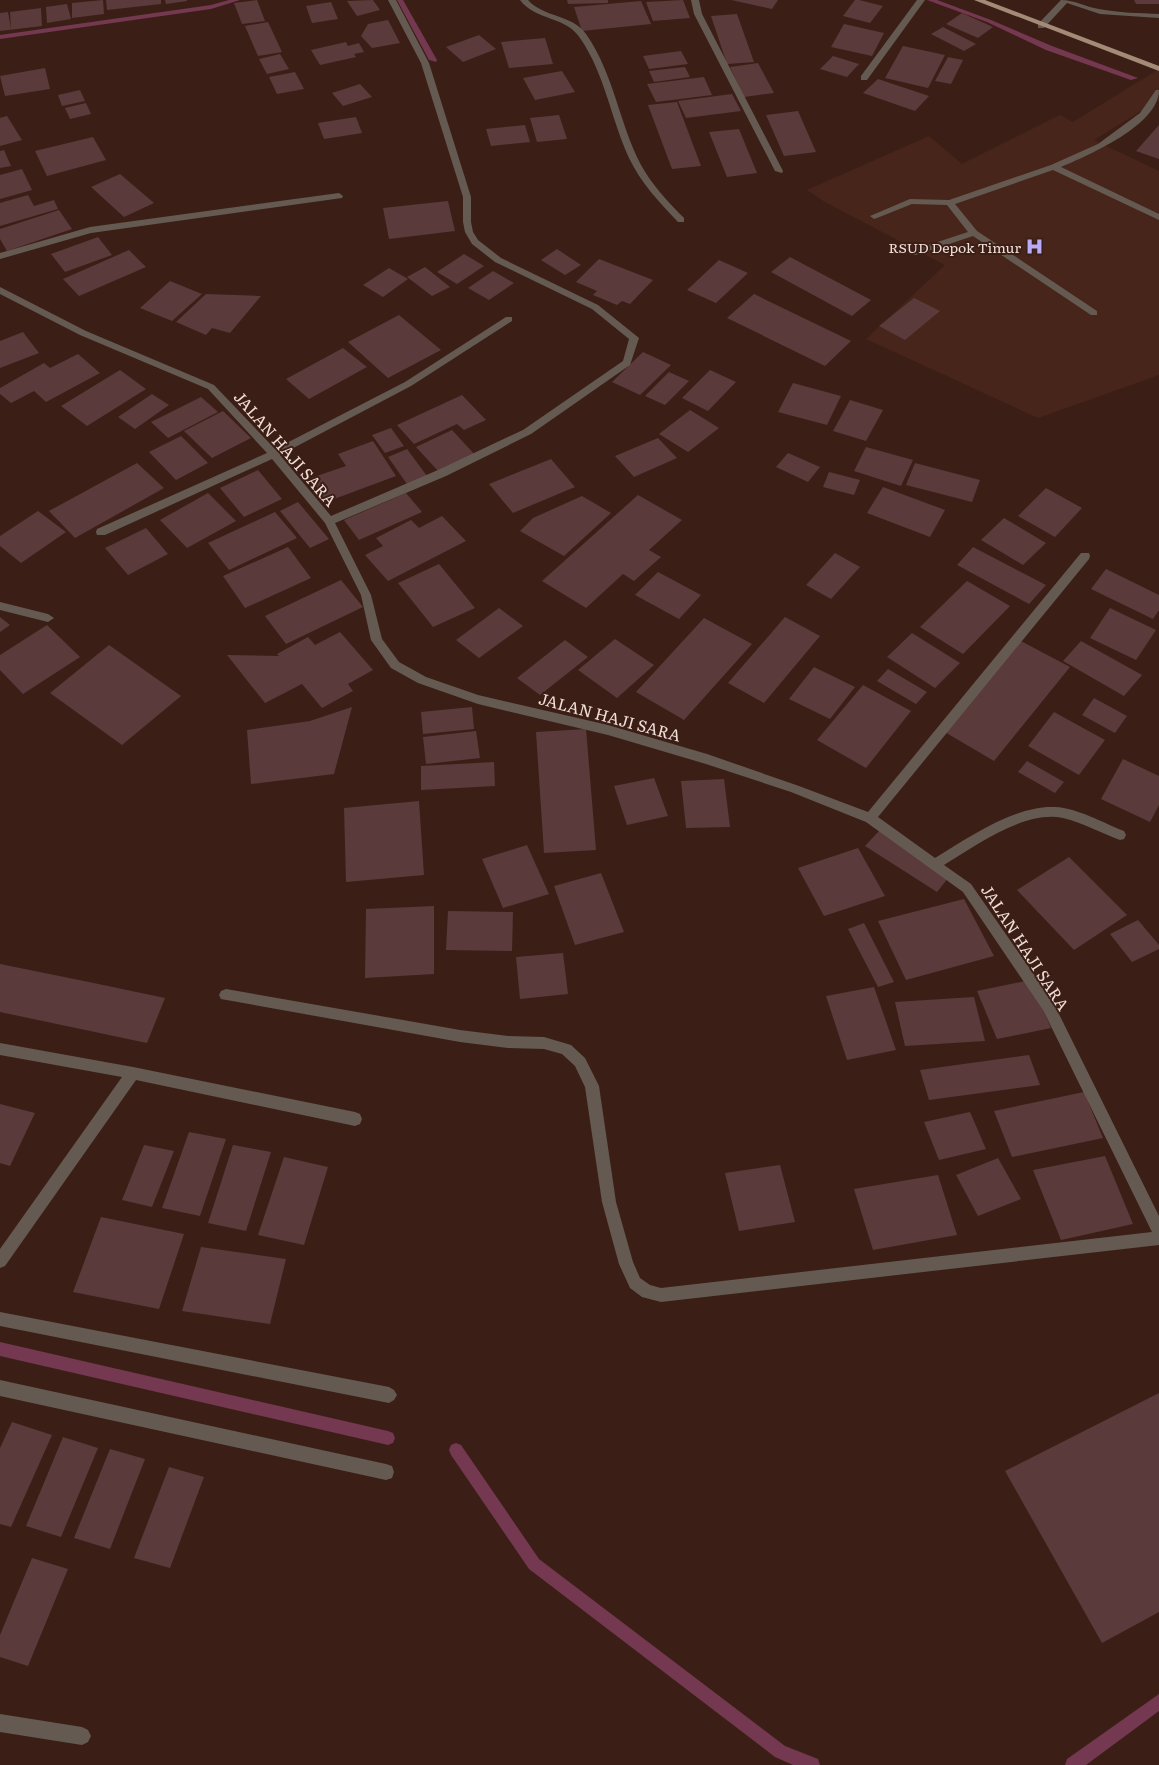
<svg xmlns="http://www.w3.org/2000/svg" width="1159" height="1765" viewBox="0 0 1159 1765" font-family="Literata,serif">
<rect width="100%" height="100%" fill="#3b1f16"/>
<path fill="#48251a" d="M1159 69V100L1094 140 1159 171V375L1038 418 866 339 945 265 825 202 807 190 929 136 962 164 1060 115 1073 122Z"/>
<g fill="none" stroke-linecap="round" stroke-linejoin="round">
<path fill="#743850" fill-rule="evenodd" d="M229 0H240L211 9 0 39V35L211 5Z
M397 0H403L437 60 436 62 429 60Z
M927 0H937L991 20 1052 46 1138 78 1131 80 1046 50 987 22Z
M0 1342 388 1431 393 1433 395 1438 393 1443 388 1445 0 1356Z
M456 1443 461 1445 539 1559 785 1746 818 1759 820 1765H793L775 1757 529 1569 451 1455 449 1450 451 1445Z
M1159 1694V1711L1086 1765H1065L1067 1759Z"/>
</g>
<path fill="#5a3a3b" d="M103 0 104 14 72 18V3Z
M106 0H161V4L107 10Z
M165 0H187V1L166 4Z
M257 0 265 21 242 24 234 3Z
M373 0 380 10 357 16 347 1Z
M567 0H608V3L568 4Z
M683 0 690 18 653 21 646 2Z
M731 0H778L772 9Z
M855 0H859L883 6 870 23 843 16Z
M1134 0H1159V4H1136Z
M641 1 651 24 582 31 574 7Z
M331 2 338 19 312 23 306 6Z
M67 4 71 19 47 23 46 7Z
M41 8 42 26 0 31V13L8 12 11 29 10 12Z
M962 13 993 27 978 38 946 24Z
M737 14 754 62 727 64 711 16Z
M388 20 400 43 372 48 361 36 368 24Z
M268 22 282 52 258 56 245 26Z
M844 24 884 33 872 56 831 47Z
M943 27 976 44 964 51 931 34Z
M479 35 496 49 463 62 446 47Z
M545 38 553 64 509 68 501 42Z
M346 42 348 46 359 43 364 52 354 54 356 57 320 65 311 50Z
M903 46 945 55 928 88 885 78Z
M681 51 688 64 649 69 643 56Z
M280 54 289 69 267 74 259 59Z
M833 56 859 64 847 77 820 69Z
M948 57 963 60 951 84 935 81Z
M758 63 774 93 744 97 730 67Z
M685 67 690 77 654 82 649 71Z
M45 68 50 89 5 96 0 76Z
M562 71 575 92 535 100 523 78Z
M295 72 304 89 277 94 269 77Z
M704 77 712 95 656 102 647 84Z
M878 79 929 96 915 111 863 93Z
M360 84 372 97 343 106 332 93Z
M80 90 85 101 62 106 58 95Z
M732 94 741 111 686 118 678 101Z
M677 102 701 166 672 169 648 105Z
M86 103 91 114 70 119 65 108Z
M798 111 816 152 784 156 766 115Z
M559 115 567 139 537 142 530 118Z
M7 116 22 140 0 146V118Z
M356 117 362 133 324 139 318 123Z
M525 125 530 142 491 146 486 129Z
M1159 125V159L1136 151Z
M739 129 757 173 727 177 709 132Z
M93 137 106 160 47 176 35 151Z
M4 150 11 166 0 168V151Z
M22 169 32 190 0 199V175Z
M120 174 154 203 124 217 91 187Z
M28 195 34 206 54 200 58 209 0 226V203Z
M448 201 455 231 389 239 383 208Z
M59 210 72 229 7 251 0 239V229Z
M98 237 112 255 65 272 51 254Z
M557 249 581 265 565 275 541 260Z
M129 250 146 267 79 296 63 279Z
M464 254 484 266 457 284 437 272Z
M790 257 871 300 852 316 771 272Z
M599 259 653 280 630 304 622 301 617 305 593 295 597 291 576 282Z
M719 260 748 273 716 303 687 290Z
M425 267 450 287 432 296 407 277Z
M389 268 408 279 383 297 363 285Z
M493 271 514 283 489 300 468 288Z
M170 281 202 294 172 321 140 308Z
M206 294 261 296 230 333 212 328 206 335 176 322Z
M754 294 851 341 825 366 727 318Z
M914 298 940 311 905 340 879 326Z
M399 315 441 350 388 378 348 342Z
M23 332 39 353 0 368V341Z
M343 348 367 367 309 399 286 379Z
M643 352 671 365 640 395 612 382Z
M78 354 100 373 46 402 34 391 11 403 0 394V388L44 363 50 368Z
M120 370 146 389 87 426 61 406Z
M710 370 736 382 708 411 682 398Z
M669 372 689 381 665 405 645 396Z
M793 383 841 396 827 425 778 412Z
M152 394 169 405 135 429 118 417Z
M462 395 486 420 464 430 457 424 414 444 397 425Z
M201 397 218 412 168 438 151 422Z
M850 400 883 410 866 441 833 431Z
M690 410 719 428 688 452 659 434Z
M223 411 251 438 212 458 184 431Z
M391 428 404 446 385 453 372 435Z
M452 430 476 456 440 473 416 447Z
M181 436 208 463 176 480 149 452Z
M658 438 677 458 634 477 615 456Z
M373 441 396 476 326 502 311 478 346 466 338 454Z
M866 447 913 460 901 486 854 471Z
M407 449 427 476 407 484 388 457Z
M788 453 820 467 808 482 776 467Z
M551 459 575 487 513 513 489 484Z
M137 463 164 488 75 538 49 511Z
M915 463 980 480 972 502 906 485Z
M258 470 282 499 244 517 220 488Z
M829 472 860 480 854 495 823 487Z
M883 487 945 510 930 537 867 513Z
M1046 488 1082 508 1055 537 1018 516Z
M208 493 236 521 187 548 160 520Z
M406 493 422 512 359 540 344 520Z
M638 495 682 520 649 550 661 557 634 581 623 574 586 608 542 581Z
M582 496 611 513 564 556 520 531 533 518Z
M298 502 329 539 310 548 280 511Z
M38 511 66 532 21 563 0 546V536Z
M275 512 297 538 229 570 208 543Z
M442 516 466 541 388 581 365 555 383 546 376 538 411 520 419 528Z
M1004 518 1046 543 1023 565 981 540Z
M146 528 168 554 128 575 105 548Z
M288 547 311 578 245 608 223 576Z
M973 547 1046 585 1029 604 957 565Z
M835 553 860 567 831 599 806 585Z
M439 564 475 608 433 627 398 583Z
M1106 569 1159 595V610L1153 619 1091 589Z
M658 572 701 595 679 619 635 595Z
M341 580 363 607 286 644 265 616Z
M967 581 1010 606 963 654 920 627Z
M499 608 523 626 479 658 456 640Z
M1110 608 1156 630 1136 660 1090 638Z
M0 617 10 625 0 632Z
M785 617 820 636 764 703 728 683Z
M704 618 752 644 684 720 636 692Z
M47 625 80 657 23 694 0 670V655Z
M340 632 373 670 348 684 353 691 322 708 302 684 265 703 227 655 279 656 277 654 308 637 315 645Z
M912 633 960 663 935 688 887 657Z
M615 639 654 665 617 698 578 670Z
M565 640 588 657 540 695 517 678Z
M1019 640 1070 667 994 761 943 731Z
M1081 641 1142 675 1124 696 1063 661Z
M109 645 181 696 122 745 50 693Z
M814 667 855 687 830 719 789 699Z
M888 669 927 692 916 704 877 681Z
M863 685 911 711 866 768 817 740Z
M1094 698 1127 716 1115 733 1082 715Z
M352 707 334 774 251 784 247 730 310 721Z
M472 707 474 729 423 734 421 712Z
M1054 712 1105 740 1079 775 1028 746Z
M586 729 596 850 544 853 536 732Z
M476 731 480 758 426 764 423 737Z
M1123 759 1159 776V805L1150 822 1101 799Z
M1027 761 1064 782 1055 793 1018 772Z
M494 762 495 786 421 790V766Z
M654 778 668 816 627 825 614 786Z
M724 779 730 827 686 828 681 781Z
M419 801 424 875 346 882 344 808Z
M879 831 949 877 937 892 865 846Z
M527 845 549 894 503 908 482 859Z
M858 848 885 896 824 916 798 868Z
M1069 857 1127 915 1074 950 1017 890Z
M601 873 624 932 575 945 554 886Z
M964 899 994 956 906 980 878 921Z
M434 906V974L365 978 366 909Z
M448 911 513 912 512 951 446 950Z
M1138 920 1159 945V949L1132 962 1110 934Z
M864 923 894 982 878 987 848 929Z
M563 953 568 994 520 999 516 957Z
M0 964 84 981 165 998 147 1043 0 1012Z
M1030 980 1051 1028 997 1039 977 991Z
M874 987 896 1050 847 1060 826 996Z
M974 997 985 1041 905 1046 895 1002Z
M1029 1055 1040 1085 929 1100 920 1070Z
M1084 1092 1103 1138 1012 1157 994 1111Z
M0 1104 35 1113 10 1166 0 1163Z
M970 1112 986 1149 939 1160 924 1122Z
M189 1132 226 1139 200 1216 162 1208Z
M144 1145 174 1151 152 1207 122 1200Z
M233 1145 271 1152 246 1231 208 1223Z
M1105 1156 1133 1224 1061 1240 1033 1170Z
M284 1157 328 1167 304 1245 258 1235Z
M998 1158 1021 1199 978 1216 956 1175Z
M780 1165 795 1222 739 1231 725 1173Z
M938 1175 957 1235 873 1250 854 1189Z
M101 1217 184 1234 159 1309 73 1292Z
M201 1247 286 1259 270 1324 182 1311Z
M1159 1393V1612L1102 1643 1005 1471Z
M12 1422 52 1435 11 1527 0 1524V1448Z
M63 1437 98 1448 61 1537 26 1526Z
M110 1449 145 1459 110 1549 74 1538Z
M169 1467 204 1477 170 1568 134 1558Z
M32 1558 68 1569 28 1666 0 1657V1635Z"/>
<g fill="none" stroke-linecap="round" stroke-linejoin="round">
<path fill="#655a51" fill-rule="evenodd" d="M388 0H396L429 63 471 197V222L473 232 478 240 501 258 598 305 639 338 630 365 531 434 446 476 335 523 371 595 382 639 399 662 426 677 478 695 608 725 707 754 799 786 868 812 1081 553H1089L1090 556 1089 559 878 817 935 858C968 838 1015 805 1055 807 1078 808 1103 823 1124 831L1126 835 1124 839 1120 840C1101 833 1083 823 1063 818 1024 810 976 846 944 865L971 884 1053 1002 1159 1216V1245L661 1302 642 1297 630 1288 619 1264 602 1202 585 1087 575 1066 562 1054 544 1049 508 1048 460 1042 221 999 219 995 221 991 226 989 460 1030 508 1036 544 1037 571 1045 585 1058 599 1086 616 1202 633 1262 640 1278 650 1285 661 1288 1152 1232 1043 1010 963 892 866 822 791 792 706 764 608 735 478 704 418 683 391 668 371 640 361 595 325 523 272 459 105 535H97L96 532 97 529 267 453 208 389 80 335 0 294V287L86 331 214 385 275 449 405 382 506 317H512V321L411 386 280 455 331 516 438 470 523 430 623 361 629 339 592 309 495 262 472 244 465 232 463 222V197L421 63Z
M520 0H528C544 18 572 14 586 34 614 74 619 123 641 165 652 185 668 202 684 218V222H678C659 202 641 183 629 158 611 119 605 74 580 38 566 16 536 21 520 0Z
M691 0H699L702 14 783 171 782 173 775 171 694 14Z
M917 0H925L867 80H861V76Z
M1061 0C1075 0 1085 7 1099 9 1119 13 1139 13 1159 14V18L1100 14 1067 3 1044 28H1038V24Z
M1156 90H1159C1159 125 1089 155 1061 167L1159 214V220L1053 170 955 204 977 231 1097 311V315H1091L973 236 916 255H910V251L968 232 947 205 912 204 877 218 874 219 870 216 910 199 949 200 1051 165 1098 144 1140 113Z
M339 193 343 196 342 198 91 233 0 259V253L90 227Z
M0 602 48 614 54 618 48 622 0 610Z
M0 1043 133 1067 355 1112 360 1114 362 1119 360 1124 355 1126 136 1080 5 1266 0 1268V1249L122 1077 0 1055Z
M0 1312 389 1387 394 1390 397 1395 394 1400 389 1403 0 1326Z
M0 1380 386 1464 392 1466 394 1472 392 1478 386 1480 0 1396Z
M0 1714 82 1727 88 1730 91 1736 88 1742 82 1745 0 1732Z"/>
<path fill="#a38b78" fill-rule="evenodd" d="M974 0H985L1159 66V71Z"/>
</g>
<defs>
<symbol id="hospital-bare" viewBox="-9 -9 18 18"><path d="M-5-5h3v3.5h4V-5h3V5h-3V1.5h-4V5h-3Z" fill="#b8abf7" stroke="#3b1f16" stroke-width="2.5" paint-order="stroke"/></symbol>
</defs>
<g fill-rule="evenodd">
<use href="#hospital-bare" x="1022" y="234" width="25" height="25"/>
</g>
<g text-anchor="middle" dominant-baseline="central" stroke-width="4" stroke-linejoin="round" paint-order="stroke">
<g font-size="14" fill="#f0ddd6" stroke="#3b1f16" text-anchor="end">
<text x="1021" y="247">RSUD Depok Timur</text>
</g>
<g font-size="16" fill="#f0ddd6" stroke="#3b1f16">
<text transform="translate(286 448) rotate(49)">JALAN HAJI SARA</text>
<text transform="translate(610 716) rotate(15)">JALAN HAJI SARA</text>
<text transform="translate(1026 947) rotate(57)">JALAN HAJI SARA</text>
</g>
</g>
</svg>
